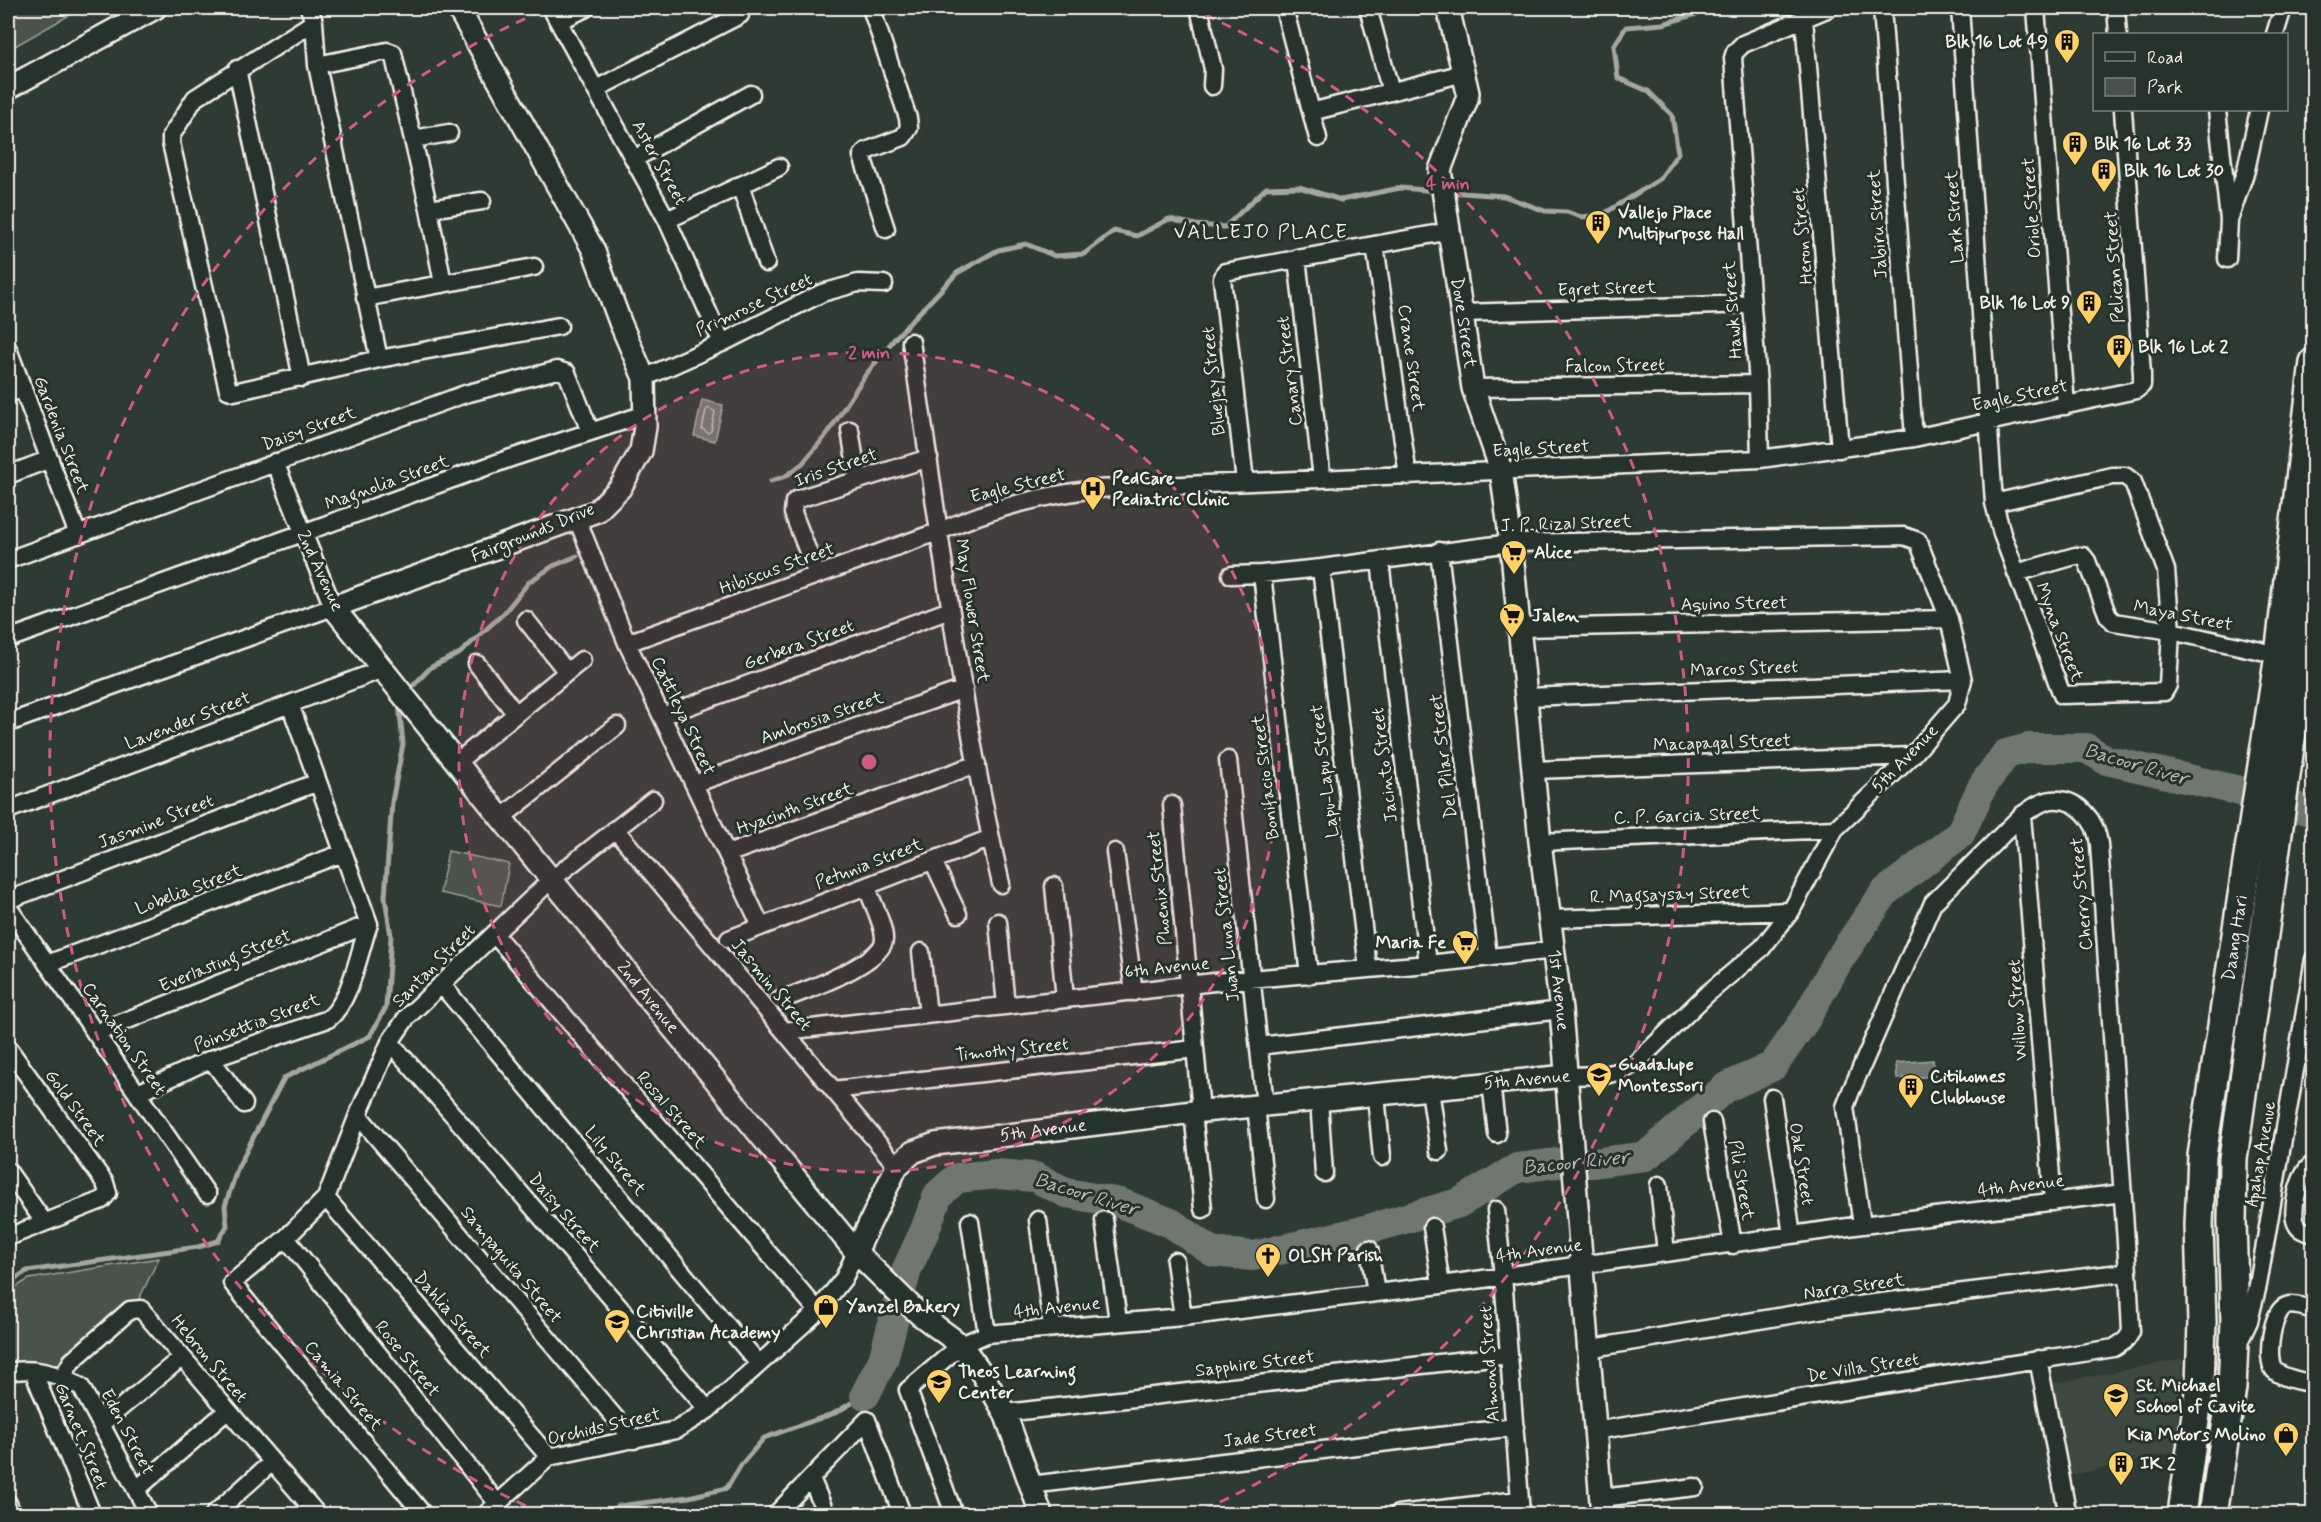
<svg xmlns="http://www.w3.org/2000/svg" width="2321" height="1522" viewBox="0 0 2321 1522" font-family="Mynerve,sans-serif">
<rect width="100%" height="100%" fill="#2e3b34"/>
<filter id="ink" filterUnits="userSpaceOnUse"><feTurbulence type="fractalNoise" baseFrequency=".0167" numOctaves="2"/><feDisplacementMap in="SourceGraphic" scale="12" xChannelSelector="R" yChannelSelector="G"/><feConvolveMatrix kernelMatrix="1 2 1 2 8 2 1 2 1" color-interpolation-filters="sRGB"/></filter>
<g filter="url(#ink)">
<path fill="#3c4841" d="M2183 1359 2175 1452 2068 1476 2045 1385Z"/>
<path fill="#48524c" stroke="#9ea29a" stroke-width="1.5" d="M8 8H82L8 50Z
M448 851 509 864 501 906 440 893Z
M159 1258 139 1299 64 1355 58 1370 8 1368V1292L29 1279Z"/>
<path fill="#6f7770" stroke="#a4a8a0" stroke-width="1.5" d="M702 400 723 405 715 441 694 436Z
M1933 1060 1935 1076 1897 1079 1896 1063Z"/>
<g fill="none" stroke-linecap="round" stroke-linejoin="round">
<path stroke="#bfc0b8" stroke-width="1.5" d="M709 408 715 412 711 431 708 433 702 429 706 410Z"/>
<path stroke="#a4a8a0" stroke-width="5" d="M1449 192 1504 196 1545 211 1567 212 1581 217 1602 215 1660 179 1678 153 1672 115 1648 91 1618 78 1614 46 1626 27 1663 24 1706 11 1708 8
M771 481 786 476 802 464 828 433 864 377 896 337 957 273 998 250 1026 244 1055 256 1084 254 1114 231 1137 236 1169 219 1196 225 1225 227 1266 188 1299 187 1341 200 1400 188 1437 191
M412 687 431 667 460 653 504 613 529 582 553 566 577 556
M8 1283 27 1271 198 1247 218 1241 227 1226 225 1206 238 1167 284 1078 370 1036 386 1007 391 936 385 897 392 802 403 744 399 703
M604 1514 619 1506 689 1497 727 1488 741 1465 764 1438 835 1413 865 1395"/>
<path stroke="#6f7770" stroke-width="30" d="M865 1395 883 1360 907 1269 925 1230 938 1195 957 1178 997 1174 1035 1177 1067 1193 1120 1203 1171 1223 1213 1252 1253 1256 1362 1231 1459 1203 1517 1168 1557 1163H1593L1646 1156 1725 1088 1773 1066 1805 1020 1838 961 1885 892 1960 834 1983 785 2006 754 2029 748H2086L2106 760 2236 790 2314 812"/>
<defs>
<path id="minor" d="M309 8 314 22 317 65 379 359
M551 8 667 220 722 343
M871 8 908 118 909 128 903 137 866 151 862 156 886 229
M1199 8 1213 69 1212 86
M1284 8 1318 138
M1368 8 1391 92
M1882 8 1914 438
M1960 8 1994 503 2002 534 2062 695 2164 692 2168 685 2171 631 2166 570 2133 482 2125 476H2112L1994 503
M2036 8 2066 406
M2116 8 2118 34
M1804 19 1840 449
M559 21 586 8
M314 22 195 98 171 136V143L228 390 234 392 379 359 559 326
M2275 34 2283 8
M317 65 387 51 393 53 429 209 443 284
M237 69 302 378
M596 89 740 15
M2217 110 2229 220 2227 259
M1311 112 1464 73
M413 139 449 133
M634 159 751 94
M740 185 766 263
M429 209 482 201
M2230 217 2246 170 2259 110
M667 220 779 167
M1375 245 1408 476
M1297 258 1322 479
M365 298 534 267
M1463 313 1752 304
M911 342C939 523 960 705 1001 884
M8 349 78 535
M644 378 722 343 822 293 858 283 884 284
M1473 388 1758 384
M8 394 23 388
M850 430 858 480
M1760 459 1758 384 1733 58 1735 52 1743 44 1829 8
M8 475 50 459
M1245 482 1222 279 1225 272 1451 231
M577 519 627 643 761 926
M1439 551 1488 956
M8 560 465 394 557 370 567 373 590 431
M1380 561 1428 964
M1321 568 1368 969
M2016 573 2075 556H2083L2087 561 2108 616 2114 622 2171 631 2279 655
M1262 574 1309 975
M817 575 793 513 794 502 798 499 929 458
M1231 575 1262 574 1321 568 1511 543 1904 536 1918 541 1949 619 1963 680 1957 704 1912 756 1835 829 1791 911 1762 948 1707 994 1636 1063 1621 1071 1605 1075 1567 1076
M526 620 567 672
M1521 628 1949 619
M8 639 508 459 645 414
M627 643 940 531C992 508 1040 496 1095 489L1760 459 1914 438 2136 390 2142 385V374L2123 110
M477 664 516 714
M1527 697 1963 680
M290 704 369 924
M662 716 950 610
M8 723 333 607 275 462
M1228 760 1265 1105
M457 762 582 660
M1534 770 1912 756
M694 784 964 689
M1172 805 1201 1111
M8 810 383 669
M2022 815 2053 1202
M501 818 617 726
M615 829 897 1166
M1540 842 1835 829
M1115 852 1134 992
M727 854 977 764
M933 861 958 914
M1054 886 1065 999
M8 900 318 782
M8 907 207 1194
M1550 919 1791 911
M998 922 1006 1006
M494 934 818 1311
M729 939 991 838
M921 952 928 1015
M47 964 343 853
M441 984 759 1364
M780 1000C800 993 883 963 884 940 885 927 871 900 867 887
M785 1031 1214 982 1428 964 1554 950
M95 1033 369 924
M390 1042 708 1410
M1259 1046 1561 1010
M8 1048 105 1183 108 1193 102 1200 8 1237
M211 1059 244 1104
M1491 1082 1497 1134
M833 1090 1195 1049
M1430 1090 1439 1151
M138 1093 211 1059 328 1019C351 1002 359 951 369 924
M1376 1095 1382 1157
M1772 1098 1792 1235
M1319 1100 1324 1173
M1256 1106 1266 1199
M1193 1112 1203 1209
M358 1115 634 1440
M1712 1122 1733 1245
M2314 1164C2300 1169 2289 1213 2297 1225 2300 1231 2307 1232 2314 1234
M8 1171 44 1222
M1659 1185 1666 1253
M326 1198 549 1457
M1496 1210 1503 1276 1521 1514
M1038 1220 1052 1328
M1104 1220 1118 1321
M970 1222 987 1334
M1432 1227 1441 1285
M286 1238 498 1504
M1369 1249 1376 1293
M1175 1261 1183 1317
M2314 1310C2305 1308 2295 1303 2286 1306 2272 1311 2265 1359 2274 1370 2283 1379 2301 1381 2314 1384
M2240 1340 2249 1321 2258 1285 2314 959
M1587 1349 1825 1309 2128 1272
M2038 1359 2067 1511
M33 1371 92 1514
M8 1372C33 1367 59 1374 81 1387L149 1514
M63 1376 72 1361 130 1310 141 1309 317 1514
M1005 1413 1509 1355
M101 1424 181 1358
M1594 1431 2114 1348 2126 1340 2131 1332 2128 1272 2099 844C2096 820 2078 798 2052 800 2041 801 2031 809 2022 815L1933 903 1851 1091 1845 1107 1862 1225
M811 1478 826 1514
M1030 1485 1515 1427
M136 1490 227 1411
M1601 1498 1695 1487
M8 1503 12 1514
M214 1514 271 1463
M423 1514 232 1283 286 1238 326 1198 358 1115 390 1042 407 1017 551 880 653 800
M486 1514 549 1457 676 1430 708 1410 818 1311 844 1278 856 1252
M776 1514 867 1420 902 1514
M954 1514 908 1390 961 1345 987 1334 1183 1317 1441 1285 1862 1225 2123 1193
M1398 1514 1519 1500"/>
<g id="tertiary">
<path id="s1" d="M458 8 593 249 620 322 644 378 645 427 641 451 620 488 597 511 333 607 501 818 856 1252 919 1314 961 1345 981 1372 1005 1413 1041 1514"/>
<path id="s2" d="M1448 8 1468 93 1467 99 1440 170 1473 388 1501 470 1511 543 1540 842 1561 1010 1602 1514"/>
<path d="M8 88 155 8"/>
<path id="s3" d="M856 1252 897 1166 913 1152 935 1144 1193 1112 1567 1076"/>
</g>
<g id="primary">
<path id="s4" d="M2182 1514 2200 1385 2202 1322 2199 1225 2202 1156 2279 655 2314 362"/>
<path d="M2213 1514 2232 1388 2235 1321 2232 1223 2233 1159 2314 573"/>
</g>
</defs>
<use href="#minor" stroke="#f4f1e8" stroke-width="21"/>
<use href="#tertiary" stroke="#f4f1e8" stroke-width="26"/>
<use href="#primary" stroke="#f4f1e8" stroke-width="32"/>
<use href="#minor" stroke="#26332d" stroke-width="16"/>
<use href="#tertiary" stroke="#26332d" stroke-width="21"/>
<use href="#primary" stroke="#26332d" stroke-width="27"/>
</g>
</g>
<circle cx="869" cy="762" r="410" fill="#d15985" fill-opacity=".12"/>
<g fill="none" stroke="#d15985" stroke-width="3" stroke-dasharray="10 8">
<circle cx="869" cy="762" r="410"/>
<path d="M542 1513A819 819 0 0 1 549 8M1189 8A819 819 0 0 1 1196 1513"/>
</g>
<defs>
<symbol id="building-pin" viewBox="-11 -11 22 30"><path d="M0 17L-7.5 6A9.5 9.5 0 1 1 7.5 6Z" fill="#ffd166" stroke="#26332d"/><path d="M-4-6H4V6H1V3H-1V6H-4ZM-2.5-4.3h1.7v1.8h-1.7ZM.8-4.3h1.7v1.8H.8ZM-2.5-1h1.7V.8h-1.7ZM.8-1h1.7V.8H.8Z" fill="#111"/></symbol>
<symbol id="hospital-pin" viewBox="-11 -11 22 30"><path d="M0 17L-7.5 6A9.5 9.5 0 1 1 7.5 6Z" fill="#ffd166" stroke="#26332d"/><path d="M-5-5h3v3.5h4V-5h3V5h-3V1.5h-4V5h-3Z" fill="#111"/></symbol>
<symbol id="supermarket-pin" viewBox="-11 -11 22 30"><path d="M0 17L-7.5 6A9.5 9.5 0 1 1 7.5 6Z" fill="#ffd166" stroke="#26332d"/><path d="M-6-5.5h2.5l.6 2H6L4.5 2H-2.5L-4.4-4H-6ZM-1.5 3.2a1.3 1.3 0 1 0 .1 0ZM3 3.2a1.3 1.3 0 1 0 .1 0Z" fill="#111"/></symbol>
<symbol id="school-pin" viewBox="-11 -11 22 30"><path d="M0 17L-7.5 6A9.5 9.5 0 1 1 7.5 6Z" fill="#ffd166" stroke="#26332d"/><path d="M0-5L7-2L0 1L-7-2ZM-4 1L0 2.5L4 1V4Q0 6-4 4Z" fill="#111"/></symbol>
<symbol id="church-pin" viewBox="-11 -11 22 30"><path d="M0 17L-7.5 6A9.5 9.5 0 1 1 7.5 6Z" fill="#ffd166" stroke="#26332d"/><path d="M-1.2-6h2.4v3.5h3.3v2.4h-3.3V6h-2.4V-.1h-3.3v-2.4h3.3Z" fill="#111"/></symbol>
<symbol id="shop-pin" viewBox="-11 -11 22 30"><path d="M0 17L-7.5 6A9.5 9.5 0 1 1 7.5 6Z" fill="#ffd166" stroke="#26332d"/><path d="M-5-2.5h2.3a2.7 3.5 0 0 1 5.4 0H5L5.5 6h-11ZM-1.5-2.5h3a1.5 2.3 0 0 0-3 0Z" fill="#111"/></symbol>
</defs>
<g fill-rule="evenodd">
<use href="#building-pin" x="2052" y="27" width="30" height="40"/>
<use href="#building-pin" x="2060" y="129" width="30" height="40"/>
<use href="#building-pin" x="2089" y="156" width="30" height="40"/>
<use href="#building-pin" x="1583" y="208" width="30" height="40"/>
<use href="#building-pin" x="2074" y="288" width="30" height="40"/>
<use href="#building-pin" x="2104" y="332" width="30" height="40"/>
<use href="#hospital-pin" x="1078" y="474" width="30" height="40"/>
<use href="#supermarket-pin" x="1499" y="538" width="30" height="40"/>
<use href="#supermarket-pin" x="1497" y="601" width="30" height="40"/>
<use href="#supermarket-pin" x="1450" y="928" width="30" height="40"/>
<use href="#school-pin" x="1584" y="1060" width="30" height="40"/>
<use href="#building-pin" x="1896" y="1072" width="30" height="40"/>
<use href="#church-pin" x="1253" y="1241" width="30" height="40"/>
<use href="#shop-pin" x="811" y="1292" width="30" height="40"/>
<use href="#school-pin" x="602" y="1307" width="30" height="40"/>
<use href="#school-pin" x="924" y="1367" width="30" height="40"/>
<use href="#school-pin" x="2101" y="1381" width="30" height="40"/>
<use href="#shop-pin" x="2271" y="1420" width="30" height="40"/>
<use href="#building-pin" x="2106" y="1449" width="30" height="40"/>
</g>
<g text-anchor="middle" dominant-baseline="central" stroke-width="6" stroke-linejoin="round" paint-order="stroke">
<g font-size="18" font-weight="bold" fill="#f4f1e8" stroke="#26332d" text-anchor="start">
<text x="2048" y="42" text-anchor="end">Blk 16 Lot 49</text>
<text x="2094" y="144">Blk 16 Lot 33</text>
<text x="2124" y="171">Blk 16 Lot 30</text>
<text x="1618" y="213">Vallejo Place<tspan x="1618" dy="21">Multipurpose Hall</tspan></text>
<text x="2070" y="303" text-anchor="end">Blk 16 Lot 9</text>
<text x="2138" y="347">Blk 16 Lot 2</text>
<text x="1112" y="479">PedCare<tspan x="1112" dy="21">Pediatric Clinic</tspan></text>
<text x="1534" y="553">Alice</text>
<text x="1532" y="616">Jalen</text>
<text x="1446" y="943" text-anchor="end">Maria Fe</text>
<text x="1618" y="1065">Guadalupe<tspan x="1618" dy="21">Montessori</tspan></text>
<text x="1930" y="1077">Citihomes<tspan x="1930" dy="21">Clubhouse</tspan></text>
<text x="1288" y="1256">OLSH Parish</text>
<text x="846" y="1307">Yanzel Bakery</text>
<text x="636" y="1312">Citiville<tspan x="636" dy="21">Christian Academy</tspan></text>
<text x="958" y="1372">Theos Learning<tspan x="958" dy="21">Center</tspan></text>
<text x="2136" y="1386">St. Michael<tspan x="2136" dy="21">School of Cavite</tspan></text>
<text x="2266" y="1435" text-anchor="end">Kia Motors Molino</text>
<text x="2140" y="1464">IK 2</text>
</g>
<g font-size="18" fill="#f4f1e8" stroke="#26332d">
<text transform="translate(659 163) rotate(61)">Aster Street</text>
<text transform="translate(2032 208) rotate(-94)">Oriole Street</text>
<text transform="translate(1955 217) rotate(-94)">Lark Street</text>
<text transform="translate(1878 224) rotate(-94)">Jabiru Street</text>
<text transform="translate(1803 236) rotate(-95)">Heron Street</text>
<text transform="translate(2115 267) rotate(-94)">Pelican Street</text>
<text transform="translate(1607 289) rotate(-2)">Egret Street</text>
<text transform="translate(754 305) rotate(-25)">Primrose Street</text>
<text transform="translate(1733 310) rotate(-94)">Hawk Street</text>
<text stroke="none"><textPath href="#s2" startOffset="324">Dove Street</textPath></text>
<text transform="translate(1411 358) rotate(82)">Crane Street</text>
<text transform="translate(1615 366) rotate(-1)">Falcon Street</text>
<text transform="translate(1290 371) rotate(-97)">Canary Street</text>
<text transform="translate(1214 381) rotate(-96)">Bluejay Street</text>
<text transform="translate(2020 396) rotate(-12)">Eagle Street</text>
<text transform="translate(309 429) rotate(-20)">Daisy Street</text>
<text transform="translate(61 435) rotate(69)">Gardenia Street</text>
<text transform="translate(1541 449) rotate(-3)">Eagle Street</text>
<text transform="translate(836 468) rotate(-19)">Iris Street</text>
<text transform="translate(387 483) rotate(-20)">Magnolia Street</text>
<text transform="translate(1018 486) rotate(-14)">Eagle Street</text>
<text transform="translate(1566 524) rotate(-2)">J. P. Rizal Street</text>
<text transform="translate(533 533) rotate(-22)">Fairgrounds Drive</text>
<text transform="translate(777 569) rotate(-20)">Hibiscus Street</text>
<text transform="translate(320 571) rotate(65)">2nd Avenue</text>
<text transform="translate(1734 604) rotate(-1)">Aquino Street</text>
<text transform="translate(972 611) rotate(81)">May Flower Street</text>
<text transform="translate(2183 616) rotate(11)">Maya Street</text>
<text transform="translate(2059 632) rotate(69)">Myna Street</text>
<text transform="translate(799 645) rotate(-20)">Gerbera Street</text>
<text transform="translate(1744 669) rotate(-2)">Marcos Street</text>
<text transform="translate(683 716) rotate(65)">Cattleya Street</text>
<text transform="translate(822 718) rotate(-19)">Ambrosia Street</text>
<text transform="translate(188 721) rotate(-21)">Lavender Street</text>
<text transform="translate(1722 743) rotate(-2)">Macapagal Street</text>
<text transform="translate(1444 756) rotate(-97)">Del Pilar Street</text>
<text transform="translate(1905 759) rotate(-46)">5th Avenue</text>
<text transform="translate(1385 765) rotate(-97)">Jacinto Street</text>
<text transform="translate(1325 771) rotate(-97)">Lapu-Lapu Street</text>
<text transform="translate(1266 777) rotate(-97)">Bonifacio Street</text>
<text transform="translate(795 809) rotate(-20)">Hyacinth Street</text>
<text transform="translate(1687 816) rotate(-2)">C. P. Garcia Street</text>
<text transform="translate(156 822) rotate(-21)">Jasmine Street</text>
<text transform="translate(869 864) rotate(-21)">Petunia Street</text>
<text transform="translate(1160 888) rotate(-96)">Phoenix Street</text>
<text transform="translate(189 890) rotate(-21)">Lobelia Street</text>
<text transform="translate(2082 894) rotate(-95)">Cherry Street</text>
<text transform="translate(1670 895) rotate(-2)">R. Magsaysay Street</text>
<text transform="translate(1227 935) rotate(-96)">Juan Luna Street</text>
<text stroke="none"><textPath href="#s4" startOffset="580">Daang Hari</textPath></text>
<text transform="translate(225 961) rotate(-22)">Everlasting Street</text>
<text transform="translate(434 966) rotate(-45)">Santan Street</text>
<text transform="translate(1167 968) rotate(-6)">6th Avenue</text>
<text transform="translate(771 985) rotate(50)">Jasmin Street</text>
<text stroke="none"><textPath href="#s2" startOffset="1000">1st Avenue</textPath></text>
<text stroke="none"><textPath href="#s1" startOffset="1346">2nd Avenue</textPath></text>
<text transform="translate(2018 1010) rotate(-94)">Willow Street</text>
<text transform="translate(257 1023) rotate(-21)">Poinsettia Street</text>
<text transform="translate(124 1039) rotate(55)">Carnation Street</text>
<text transform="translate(1012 1050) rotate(-6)">Timothy Street</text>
<text transform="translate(1527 1080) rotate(-5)">5th Avenue</text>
<text transform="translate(75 1108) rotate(54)">Gold Street</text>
<text transform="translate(671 1110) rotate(49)">Rosal Street</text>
<text stroke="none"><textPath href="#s3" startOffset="249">5th Avenue</textPath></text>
<text transform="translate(2261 1154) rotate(-80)">Apahap Avenue</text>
<text transform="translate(615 1161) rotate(50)">Lily Street</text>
<text transform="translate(1801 1164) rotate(81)">Oak Street</text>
<text transform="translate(1741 1180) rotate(80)">Pili Street</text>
<text transform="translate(2021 1186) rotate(-7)">4th Avenue</text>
<text transform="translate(564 1213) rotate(49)">Daisy Street</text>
<text transform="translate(1539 1251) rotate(-8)">4th Avenue</text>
<text transform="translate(511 1265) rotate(50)">Sampaguita Street</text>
<text transform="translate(1854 1287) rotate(-8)">Narra Street</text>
<text transform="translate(1057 1308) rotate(-6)">4th Avenue</text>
<text transform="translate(452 1315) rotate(49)">Dahlia Street</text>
<text transform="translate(209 1359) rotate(50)">Hebron Street</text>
<text transform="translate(407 1359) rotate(51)">Rose Street</text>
<text transform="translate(1255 1364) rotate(-7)">Sapphire Street</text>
<text transform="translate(1490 1364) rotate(-94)">Almond Street</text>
<text transform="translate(1863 1368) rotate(-9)">De Villa Street</text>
<text transform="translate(343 1386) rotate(50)">Camia Street</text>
<text transform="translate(604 1427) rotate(-13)">Orchids Street</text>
<text transform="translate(127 1432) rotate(62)">Eden Street</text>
<text transform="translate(81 1436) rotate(68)">Garnet Street</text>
<text transform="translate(1270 1436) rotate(-7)">Jade Street</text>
</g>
<g font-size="20" letter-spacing="1.5" fill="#f4f1e8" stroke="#26332d">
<text x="1261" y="232">VALLEJO PLACE</text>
</g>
<g font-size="20" font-style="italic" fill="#b8bab2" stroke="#26332d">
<text transform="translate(2136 765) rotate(16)">Bacoor River</text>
<text transform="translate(1576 1163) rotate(-6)">Bacoor River</text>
<text transform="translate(1086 1195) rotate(17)">Bacoor River</text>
</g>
</g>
<circle cx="869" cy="762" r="9" fill="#d15985" stroke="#26332d" stroke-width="3"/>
<g font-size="18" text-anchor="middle" font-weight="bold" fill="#d15985" stroke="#26332d" stroke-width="6" stroke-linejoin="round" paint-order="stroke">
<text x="1448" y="189">4 min</text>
<text x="869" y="358">2 min</text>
</g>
<rect width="2321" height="1522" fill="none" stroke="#26332d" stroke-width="30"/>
<rect x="15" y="15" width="2291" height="1492" fill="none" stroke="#f4f1e8" stroke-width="2" filter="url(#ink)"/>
<rect x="2093" y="33" width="195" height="78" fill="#26332d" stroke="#787f78" stroke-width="1.5"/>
<rect x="2105" y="52" width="30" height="9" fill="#26332d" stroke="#787f78" stroke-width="1.5"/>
<text x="2147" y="63" font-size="18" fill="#f4f1e8">Road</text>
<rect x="2105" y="78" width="30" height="18" fill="#48524c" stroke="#787f78" stroke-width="1.5"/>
<text x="2147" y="93" font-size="18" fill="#f4f1e8">Park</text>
</svg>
